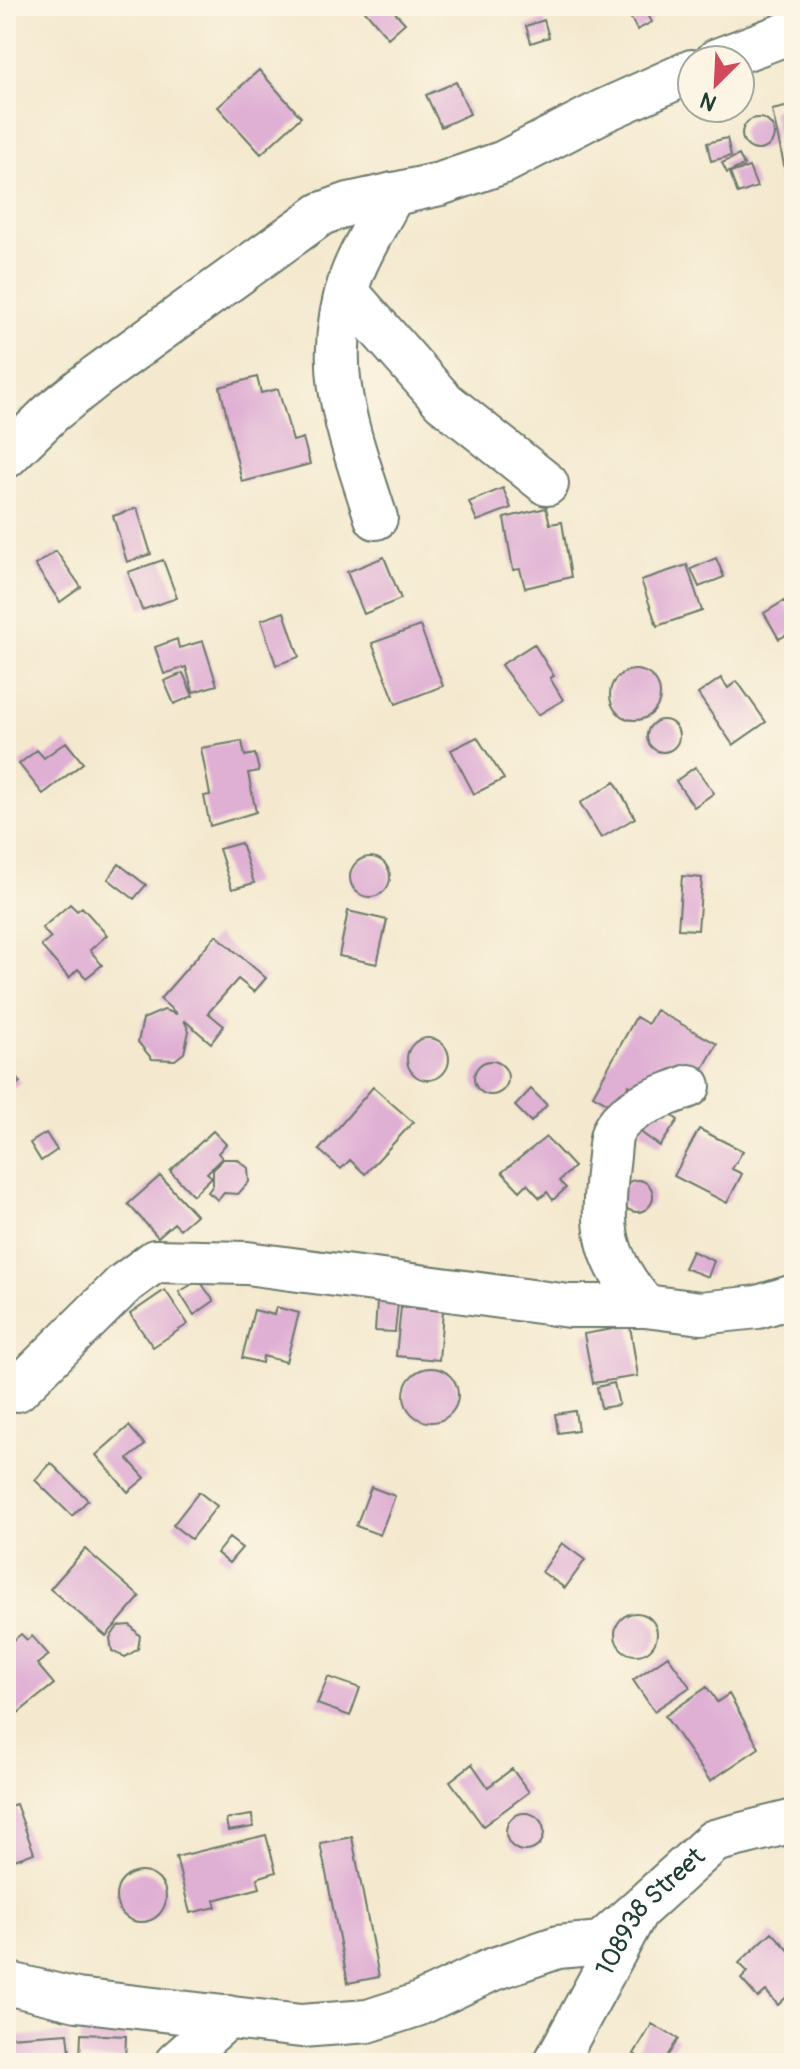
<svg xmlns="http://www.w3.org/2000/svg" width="800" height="2069" viewBox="0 0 800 2069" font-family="Pangolin,sans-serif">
<rect width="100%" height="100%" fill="#fcf5e5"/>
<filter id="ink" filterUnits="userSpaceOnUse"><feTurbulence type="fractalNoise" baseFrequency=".0125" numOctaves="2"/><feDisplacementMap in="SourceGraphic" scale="16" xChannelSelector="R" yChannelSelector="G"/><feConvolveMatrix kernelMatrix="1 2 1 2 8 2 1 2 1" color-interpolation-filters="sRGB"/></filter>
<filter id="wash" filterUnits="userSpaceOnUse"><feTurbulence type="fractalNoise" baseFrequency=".006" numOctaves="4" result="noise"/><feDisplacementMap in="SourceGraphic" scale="32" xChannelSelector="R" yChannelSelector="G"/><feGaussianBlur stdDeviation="1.8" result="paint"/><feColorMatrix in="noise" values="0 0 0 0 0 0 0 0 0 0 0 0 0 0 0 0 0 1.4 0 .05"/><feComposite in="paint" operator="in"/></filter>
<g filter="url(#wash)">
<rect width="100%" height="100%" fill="#f4e9cf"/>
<g id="blocks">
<path fill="#dfafd4" d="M361 6H389L405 23 388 38Z
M637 6H643L652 22 637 30 627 11Z
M544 20 549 37 531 43 526 26Z
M259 70 301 117 261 154 218 107Z
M456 82 470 114 441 127 426 95Z
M794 105V172L786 174 772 110Z
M742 134a16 16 0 1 1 32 0a16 16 0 1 1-32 0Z
M727 138 731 156 711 161 707 143Z
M739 155 744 165 727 173 722 163Z
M749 167 757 187 738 194 730 173Z
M257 377 261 393 278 389 293 441 303 438 310 464 242 482 220 387Z
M503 488 511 508 477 521 469 502Z
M137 508 151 554 127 562 113 516Z
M546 508 550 524 562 522 571 577 525 588 520 569 513 570 504 518Z
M56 551 81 587 60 602 35 565Z
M384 557 401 599 364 614 347 572Z
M716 558 724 577 699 587 691 569Z
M163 560 177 598 142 610 128 572Z
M687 565 702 611 657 626 641 580Z
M784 601 794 619V631L779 639 764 613Z
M284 612 299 657 276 665 261 620Z
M420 626 443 686 396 704 372 643Z
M177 639 179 648 203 641 217 685 193 692 186 667 164 674 155 647Z
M534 644 554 676 550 678 563 700 538 715 501 665Z
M610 695a25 25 0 1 1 50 0a25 25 0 1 1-50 0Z
M183 673 193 696 174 704 164 681Z
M721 678 728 688 737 681 766 722 733 745 698 694Z
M647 736a16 16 0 1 1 32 0a16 16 0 1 1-32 0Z
M477 737 504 779 474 794 451 750Z
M242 741 245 756 255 754 259 771 248 773 256 812 210 826 204 796 210 795 201 748Z
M66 742 83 763 43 794 19 764 37 750 44 758Z
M695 767 714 793 694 807 676 781Z
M615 782 635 818 601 838 580 803Z
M241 843 254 883 232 889 219 849Z
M350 877a20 20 0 1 1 40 0a20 20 0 1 1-40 0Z
M119 864 146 885 134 899 108 879Z
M682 876 702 878 698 930 678 929Z
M70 904 77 911 82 907 107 935 90 950 102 965 86 978 78 969 69 978 41 946 51 938 42 928Z
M348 911 387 920 377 964 339 956Z
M216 935 266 978 254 992 238 979 208 1013 224 1026 211 1043 184 1020 189 1031 184 1053 175 1060 152 1059 138 1042 143 1019 164 1010 177 1014 160 999Z
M656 1010 717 1044 700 1074 640 1091 629 1085 616 1108 593 1095 636 1017 648 1024Z
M407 1059a21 21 0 1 1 42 0a21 21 0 1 1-42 0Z
M474 1078a17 17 0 1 1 34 0a17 17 0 1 1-34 0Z
M6 1067 20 1082 7 1093 6 1092Z
M373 1087 413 1122 365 1174 350 1160 341 1169 319 1150Z
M531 1089 547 1105 531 1122 515 1106Z
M658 1106 678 1120 660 1146 639 1131Z
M699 1129 743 1151 732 1169 742 1174 727 1203 674 1176Z
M213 1131 226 1144 218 1153 222 1158 207 1173 212 1177 193 1195 170 1171Z
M46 1133 57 1150 41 1161 30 1143Z
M546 1137 574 1167 559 1181 566 1188 553 1200 547 1192 540 1198 527 1184 520 1191 502 1172Z
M223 1159H237L248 1168 249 1182 238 1194 224 1193 218 1200 208 1192 213 1185V1170Z
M160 1176 196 1215 180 1229 174 1223 158 1237 128 1204Z
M621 1196a16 16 0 1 1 32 0a16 16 0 1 1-32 0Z
M692 1251 714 1261 708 1277 684 1268Z
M199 1280 214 1301 194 1315 179 1292Z
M165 1290 188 1324 153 1347 130 1314Z
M377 1302 398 1303 395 1332 375 1331Z
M276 1307 299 1313 286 1362 263 1356 262 1363 242 1358 254 1310 274 1315Z
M401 1307 443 1311 439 1360 396 1356Z
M630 1326 638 1376 593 1383 584 1334Z
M404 1395a27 27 0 1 1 54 0a27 27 0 1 1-54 0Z
M614 1383 619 1405 601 1408 597 1387Z
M575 1411 578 1430 558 1433 555 1414Z
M129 1426 145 1445 128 1459 145 1478 128 1492 96 1455Z
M51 1463 88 1500 72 1516 35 1480Z
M371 1487 395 1496 380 1535 356 1526Z
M199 1492 217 1506 191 1539 173 1525Z
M229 1538 242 1548 229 1563 217 1553Z
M562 1543 585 1560 565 1588 542 1572Z
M85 1549 140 1597 106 1636 50 1589Z
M615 1634a21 21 0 1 1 42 0a21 21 0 1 1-42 0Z
M130 1625 140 1636 138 1649 125 1657 112 1651 110 1638 118 1626Z
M21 1634 27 1640 32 1636 49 1655 37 1664 54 1684 18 1713 6 1699V1647Z
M668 1656 690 1687 654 1711 633 1680Z
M328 1677 360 1688 350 1716 317 1704Z
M707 1687 717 1702 729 1694 759 1748 710 1781 665 1716Z
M472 1764 488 1787 512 1769 529 1792 483 1826 450 1781Z
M16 1804 34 1853 6 1863V1807Z
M506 1832a19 19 0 1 1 38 0a19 19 0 1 1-38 0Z
M252 1815 253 1827 228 1831 226 1819Z
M266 1835 276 1872 257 1878 260 1888 214 1900 216 1907 190 1913 176 1857Z
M352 1837 379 1977 348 1983 320 1843Z
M116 1897a25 25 0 1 1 50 0a25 25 0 1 1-50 0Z
M772 1932 794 1956V1990L778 2005 766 1991 758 1998 741 1979 748 1972 739 1963Z
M652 2024 678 2039 663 2063H649L634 2054Z
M68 2033 71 2063H10L8 2037Z
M81 2034 126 2036 125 2061 80 2059Z"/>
</g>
</g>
<g filter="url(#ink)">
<use href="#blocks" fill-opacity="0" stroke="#6a796a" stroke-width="2"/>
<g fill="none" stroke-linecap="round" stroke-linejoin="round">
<defs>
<g id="street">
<path d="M717 60 794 31"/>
<path d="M347 292 443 401 547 484"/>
<path d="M6 457 52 412 97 376 321 214 349 204 440 184 504 162 603 111 692 71"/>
<path d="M376 518C349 432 320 367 351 277 361 249 379 221 393 194"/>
<path d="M645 1306C602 1257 601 1227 608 1164 610 1153 609 1136 615 1128 631 1104 663 1097 689 1086"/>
<path d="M17 1390 124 1284 155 1261 247 1263 569 1306H645L701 1313 758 1307 794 1296"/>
<path d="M6 1983 77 2000 301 2026 368 2021 417 2005 491 1970 558 1947 601 1943 637 1911"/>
<path d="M176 2063 228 2017"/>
<path id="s1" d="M555 2063 637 1911 714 1841 794 1821"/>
</g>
</defs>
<use href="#street" stroke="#6a796a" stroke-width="46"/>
<use href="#street" stroke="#fff" stroke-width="42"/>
</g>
</g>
<g text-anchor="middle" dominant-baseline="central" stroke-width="6" stroke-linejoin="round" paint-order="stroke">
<g font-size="26" fill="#1f3d34" stroke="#fcf5e5">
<text stroke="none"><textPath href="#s1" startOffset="180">108938 Street</textPath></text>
</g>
</g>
<rect width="800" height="2069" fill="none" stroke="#fcf5e5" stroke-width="32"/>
<g transform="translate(716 84) rotate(204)"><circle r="38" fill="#fcf5e5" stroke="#a4ab9e" stroke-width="2"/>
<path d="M0-6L14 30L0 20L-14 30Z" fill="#d1495b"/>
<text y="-12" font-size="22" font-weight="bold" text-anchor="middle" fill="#1f3d34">N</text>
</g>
</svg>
